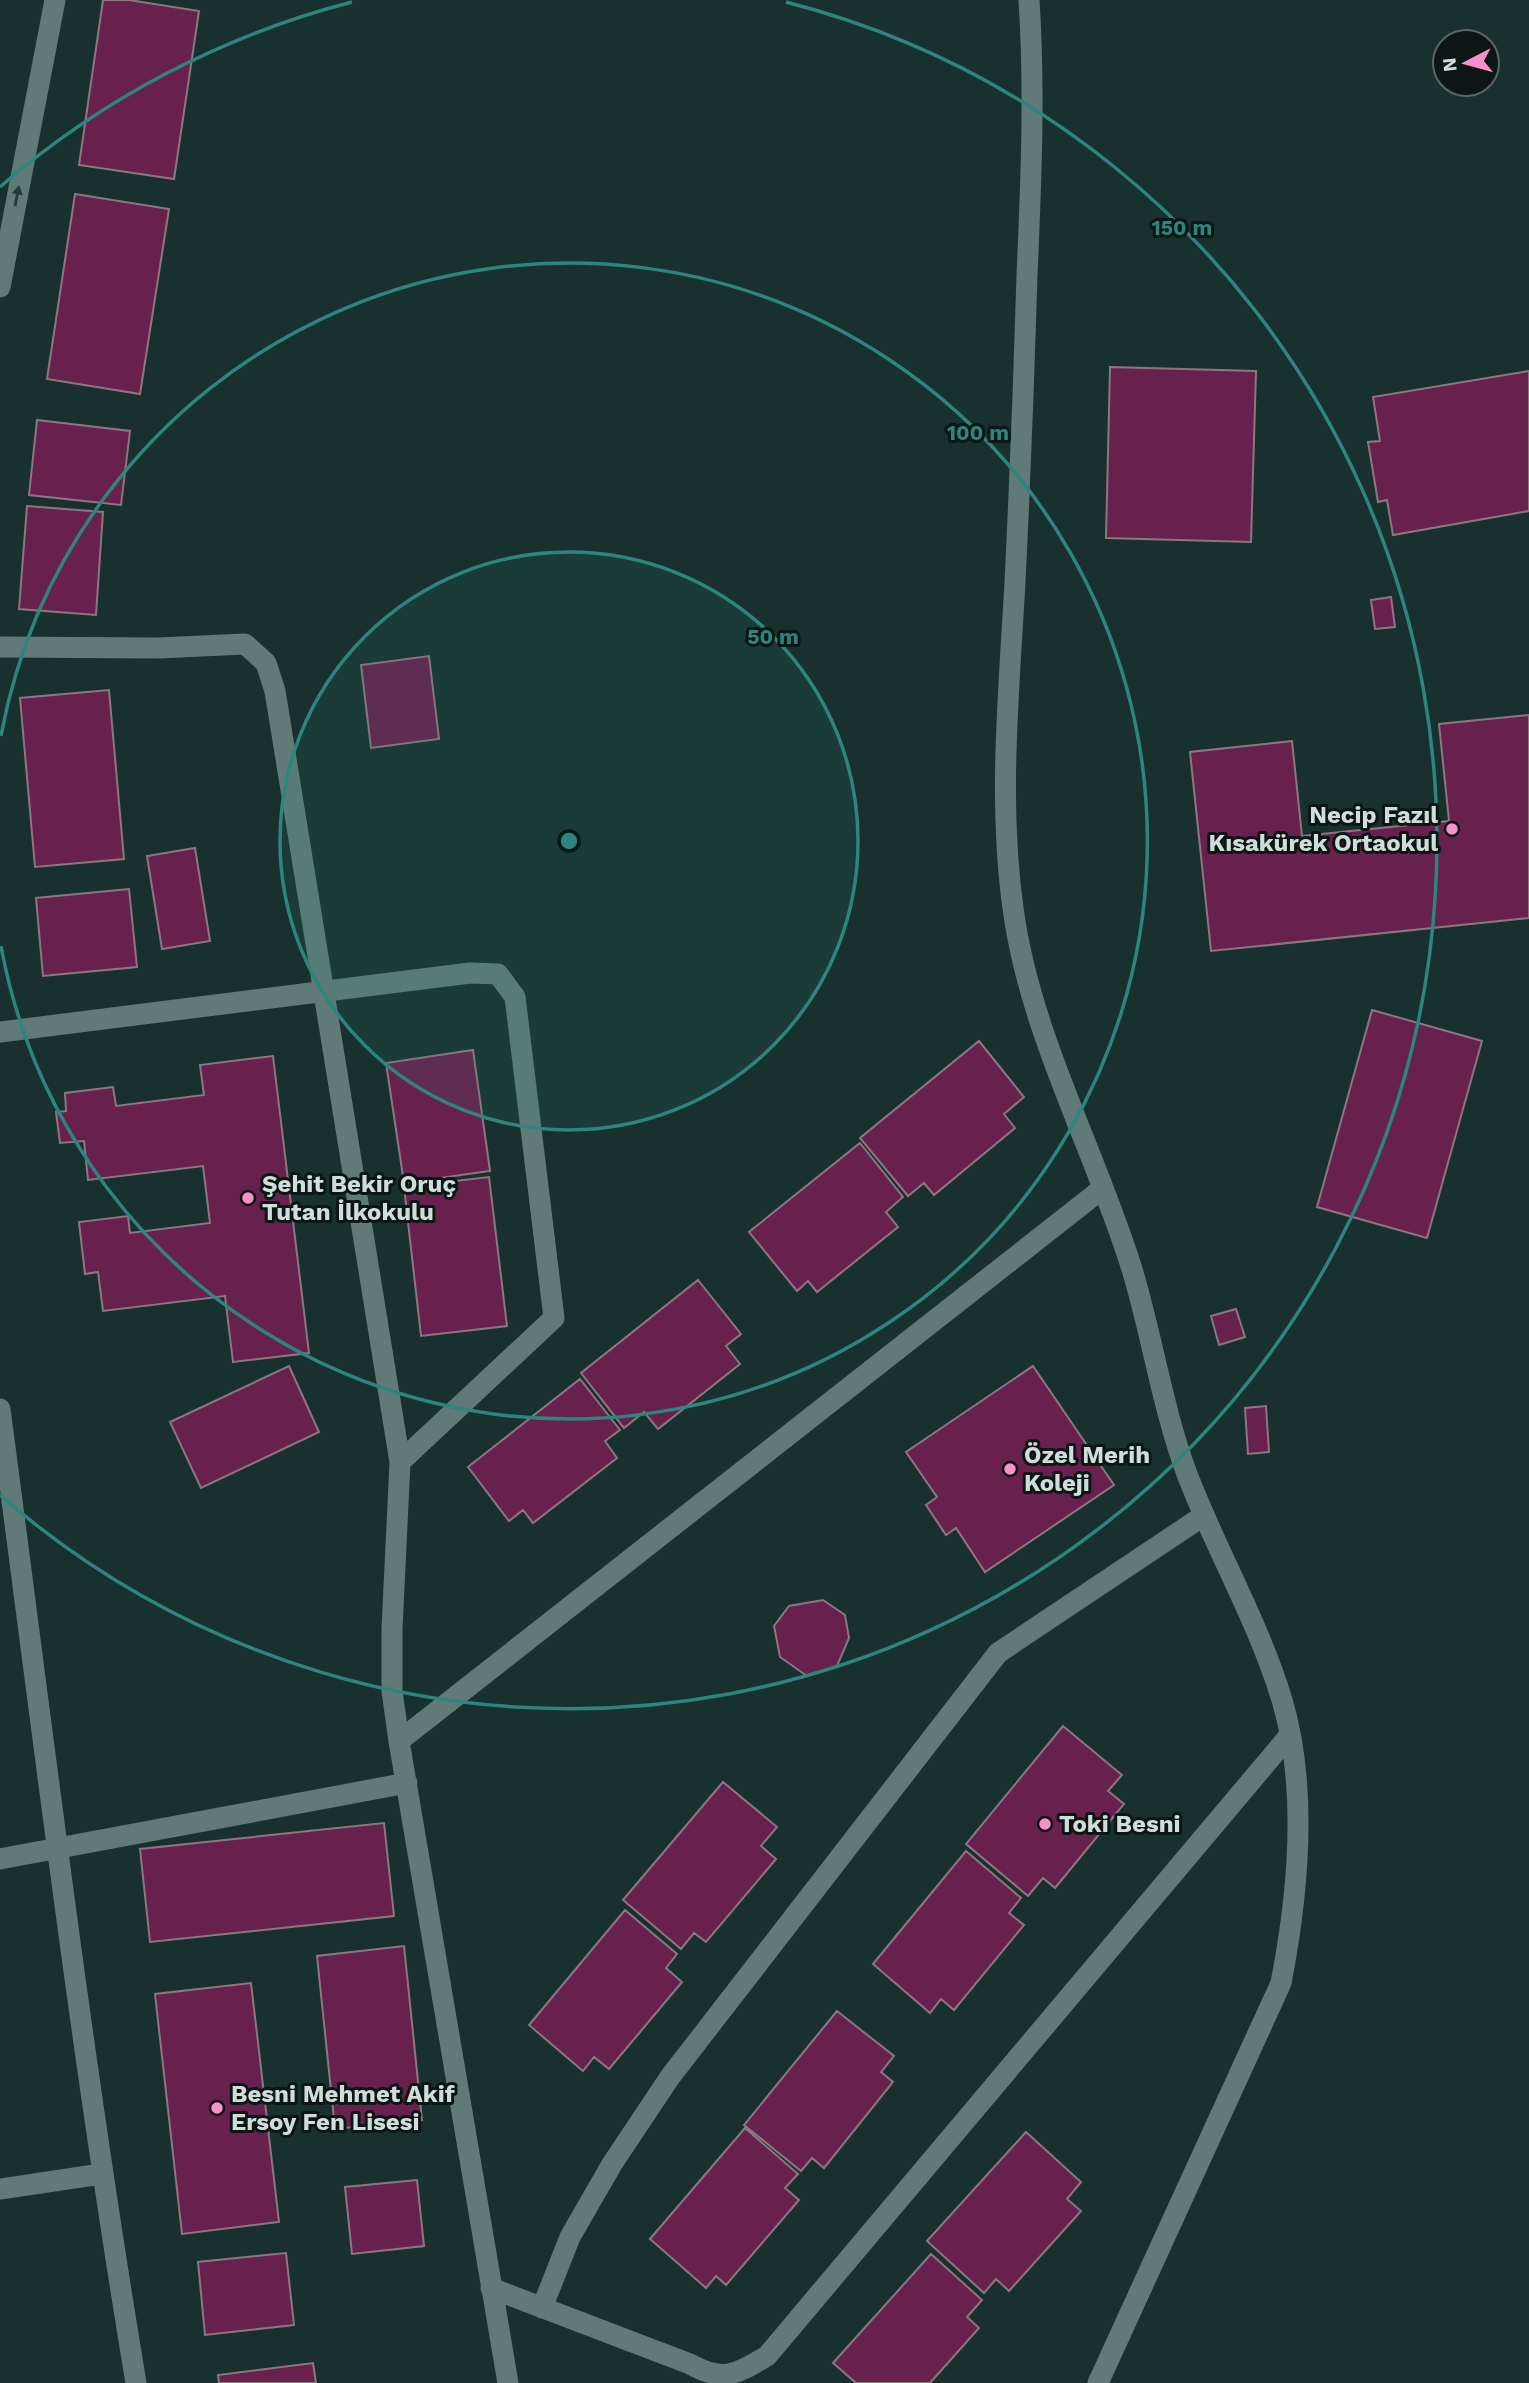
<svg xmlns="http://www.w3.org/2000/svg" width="1529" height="2383" viewBox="0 0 1529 2383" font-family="'Work Sans',sans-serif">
<rect width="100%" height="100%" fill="#18312e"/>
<path fill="#68214d" stroke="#8c7681" stroke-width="2" d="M103 0H129L199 11 174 179 79 165Z
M75 194 169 209 140 394 47 379Z
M1110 367 1256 371 1251 542 1106 538Z
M1529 371V511L1393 535 1387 500 1378 502 1368 442 1380 441 1373 397Z
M37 420 130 431 121 505 29 495Z
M27 506 103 512 96 615 19 609Z
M1391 597 1395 627 1375 629 1371 600Z
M429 656 439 739 371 748 361 665Z
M109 690 124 859 35 867 20 698Z
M1529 715V918L1211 951 1190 752 1292 741 1302 836 1449 821 1439 724Z
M195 848 210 941 162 949 147 856Z
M129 889 137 967 43 976 36 898Z
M1372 1010 1482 1041 1427 1238 1317 1207Z
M979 1041 1024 1097 1004 1114 1015 1128 934 1195 924 1183 908 1196 860 1138Z
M473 1050 490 1171 404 1183 386 1063Z
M273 1056 309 1353 233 1362 225 1296 103 1311 98 1272 85 1274 79 1222 128 1216 130 1233 210 1223 203 1166 88 1180 84 1141 60 1143 56 1112 66 1111 65 1093 113 1087 116 1106 204 1095 200 1065Z
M860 1143 903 1197 886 1212 898 1227 817 1292 808 1281 797 1291 749 1232Z
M489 1177 507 1326 421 1336 404 1187Z
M698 1280 741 1334 726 1346 740 1364 658 1429 644 1412 624 1428 581 1373Z
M1236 1309 1245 1337 1219 1345 1211 1316Z
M289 1366 319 1432 201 1488 170 1422Z
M1033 1366 1114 1485 985 1572 956 1528 946 1535 926 1505 937 1497 906 1452Z
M580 1379 620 1430 605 1441 617 1458 533 1523 523 1510 509 1521 468 1467Z
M1266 1406 1269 1452 1248 1454 1245 1408Z
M823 1600 845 1615 849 1638 837 1666 807 1676 780 1657 774 1626 789 1606Z
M1063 1726 1122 1775 1108 1791 1124 1804 1055 1888 1043 1878 1028 1896 966 1844Z
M723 1782 777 1827 761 1846 776 1859 706 1942 694 1933 681 1949 623 1900Z
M384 1823 394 1916 150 1942 140 1849Z
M966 1851 1021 1898 1009 1913 1024 1925 954 2010 941 1999 930 2013 873 1964Z
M625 1910 677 1954 666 1968 682 1982 609 2069 594 2057 583 2071 529 2025Z
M404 1946 422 2120 335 2129 317 1956Z
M251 1983 279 2222 182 2234 155 1994Z
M837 2011 894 2056 881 2072 893 2082 824 2168 812 2158 801 2171 744 2125Z
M745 2128 798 2174 785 2188 799 2200 726 2285 716 2276 706 2288 650 2239Z
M1026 2132 1081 2182 1067 2199 1081 2211 1009 2291 996 2279 984 2293 927 2241Z
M417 2180 424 2246 352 2254 345 2187Z
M286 2253 294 2325 205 2335 198 2262Z
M931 2254 982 2300 967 2317 979 2328 930 2383H856L833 2363Z
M313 2363 316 2383H219L218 2375Z"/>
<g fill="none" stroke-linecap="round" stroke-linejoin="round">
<path stroke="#607a77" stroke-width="21" d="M1029 0C1035 92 1031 183 1027 276 1024 378 1020 480 1015 582 1009 691 998 800 1013 908 1029 1031 1094 1148 1131 1266 1152 1334 1162 1407 1187 1474 1216 1550 1258 1621 1282 1700 1308 1787 1298 1895 1281 1983L1098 2383
M0 287 55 0
M0 647 158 648 245 644 266 663 275 691 400 1462 392 1629V1691L399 1741 508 2383
M0 1032 470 973 498 974 515 997 554 1318 400 1462
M0 1409C43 1735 82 2059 136 2383
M399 1741 1103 1188
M0 1859 407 1783
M0 2189 101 2174
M491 2288 690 2364C724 2383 736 2374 767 2356L1289 1736
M542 2308 570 2237 612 2164 670 2077 998 1653 1203 1516"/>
</g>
<defs><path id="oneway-solid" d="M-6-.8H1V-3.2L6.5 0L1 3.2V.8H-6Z" transform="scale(1.75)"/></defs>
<use fill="#293937" href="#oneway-solid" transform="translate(17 196) rotate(-79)"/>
<circle cx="569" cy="841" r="289" fill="#2c857e" fill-opacity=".12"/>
<g fill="none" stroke="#2c857e" stroke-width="3.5">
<circle cx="569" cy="841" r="289"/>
<path d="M1 736A578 578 0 1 1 1 946"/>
<path d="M0 187A867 867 0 0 1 352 2M786 2A867 867 0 1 1 0 1495"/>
</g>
<g fill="#f990ca" stroke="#0c1615" stroke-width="2.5">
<circle cx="1452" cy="829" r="7"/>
<circle cx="248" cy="1198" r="7"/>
<circle cx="1010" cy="1469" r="7"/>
<circle cx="1045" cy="1824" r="7"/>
<circle cx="217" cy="2108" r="7"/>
</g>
<g text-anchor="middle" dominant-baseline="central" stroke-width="6" stroke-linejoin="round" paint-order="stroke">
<g font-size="24" font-weight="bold" fill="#cfdddb" stroke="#0c1615" text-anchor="start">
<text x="1438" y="815" text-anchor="end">Necip Fazıl<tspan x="1438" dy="28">Kısakürek Ortaokul</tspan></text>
<text x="262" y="1184">Şehit Bekir Oruç<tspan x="262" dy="28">Tutan İlkokulu</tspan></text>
<text x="1024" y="1455">Özel Merih<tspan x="1024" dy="28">Koleji</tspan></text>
<text x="1059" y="1824">Toki Besni</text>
<text x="231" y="2094">Besni Mehmet Akif<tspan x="231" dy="28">Ersoy Fen Lisesi</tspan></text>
</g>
</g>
<circle cx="569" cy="841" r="10" fill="#2c857e" stroke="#0c1615" stroke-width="3.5"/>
<g font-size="21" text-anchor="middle" font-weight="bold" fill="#2c857e" stroke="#0c1615" stroke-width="6" stroke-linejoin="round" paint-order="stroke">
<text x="1182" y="235">150 m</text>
<text x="978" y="440">100 m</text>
<text x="773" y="644">50 m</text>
</g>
<g transform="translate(1466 63) rotate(264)"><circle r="33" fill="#0c1615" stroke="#5a6664" stroke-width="2"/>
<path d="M0-5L12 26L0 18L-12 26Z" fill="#f990ca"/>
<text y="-10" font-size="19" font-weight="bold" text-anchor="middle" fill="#cfdddb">N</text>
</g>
</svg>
